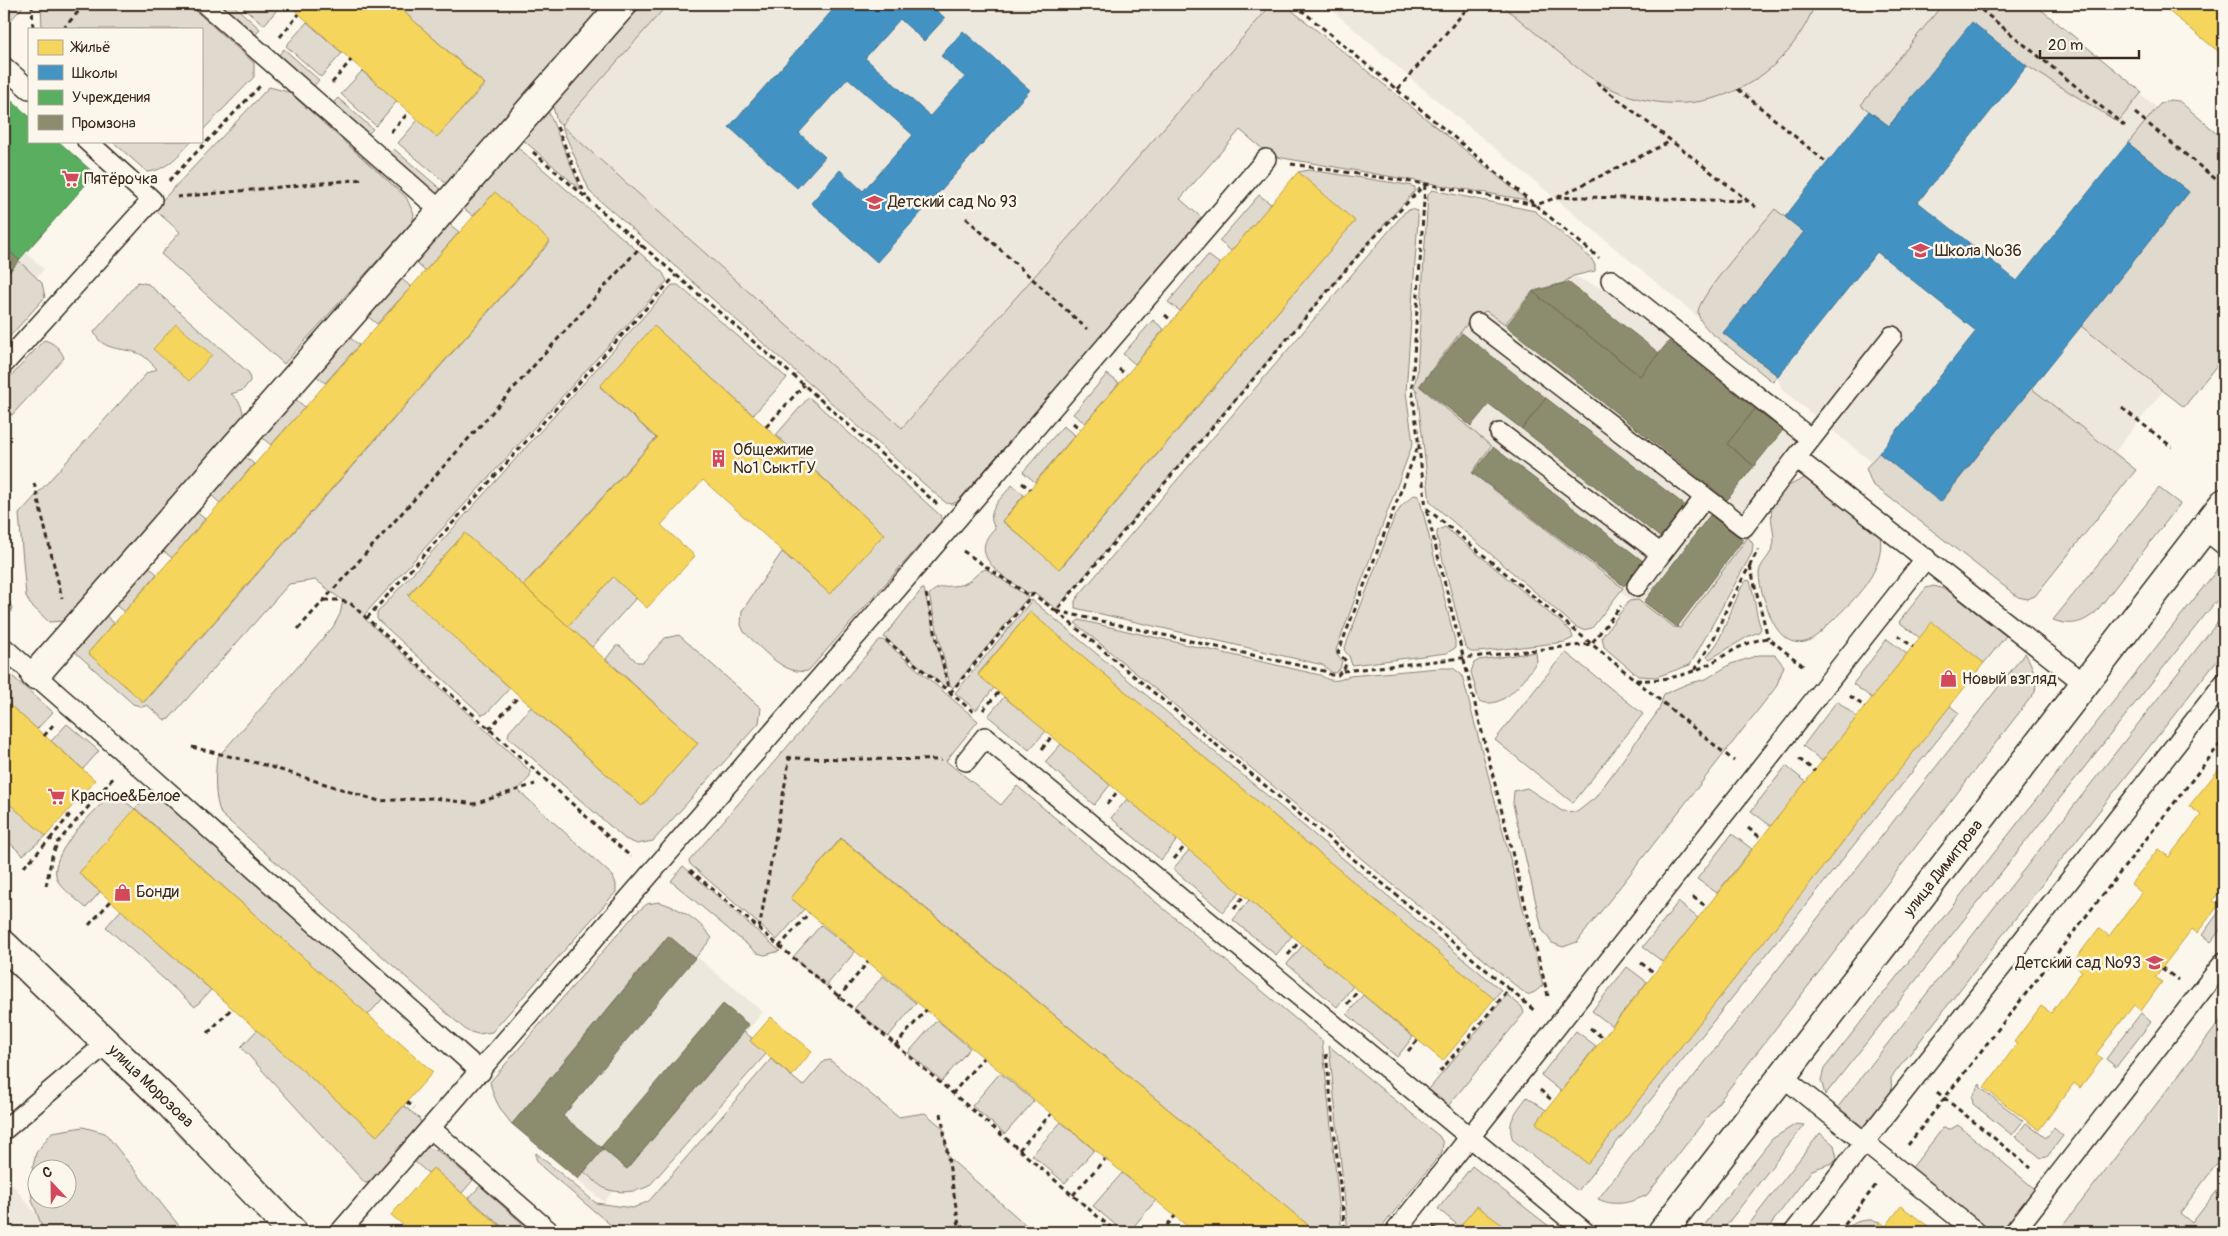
<svg xmlns="http://www.w3.org/2000/svg" width="2228" height="1236" viewBox="0 0 2228 1236" font-family="Pangolin,sans-serif">
<rect width="100%" height="100%" fill="#fbf7ec"/>
<filter id="ink" filterUnits="userSpaceOnUse"><feTurbulence type="fractalNoise" baseFrequency=".02" numOctaves="2"/><feDisplacementMap in="SourceGraphic" scale="10" xChannelSelector="R" yChannelSelector="G"/><feConvolveMatrix kernelMatrix="1 2 1 2 8 2 1 2 1" color-interpolation-filters="sRGB"/></filter>
<g filter="url(#ink)">
<path fill="#ede8dd" d="M668 4H1262L1268 9 902 428 561 125Z
M1325 4H2031L2224 163V326L2169 396 2162 392 2115 452 2122 457 2021 582 1782 390 1777 376 1723 333 1704 322 1409 77Z
M4 233 44 269 4 315Z
M1567 273 1603 289 1648 319 1811 448 1809 458 1795 479 1681 631 1668 629 1468 473 1419 386 1479 307Z
M667 932 763 1012 604 1202 507 1121Z
M13 1185 50 1232H4V1191Z"/>
<path fill="#dfd9ce" stroke="#8d8276" fill-rule="evenodd" d="M4 4H25L4 28Z
M41 4H188L254 63V77L201 132V29H42Z
M221 4H232L260 29 254 37 219 6Z
M239 4H282L264 25Z
M395 4H605L449 186 398 143 418 120 437 137 485 84Z
M640 4H668L561 125 902 428 1272 4H1284L1527 200 1271 156 1240 130 1180 199 1203 219 958 501 952 504 946 503 590 192 561 125 557 122 552 103Z
M1501 4H1815C1780 94 1683 130 1598 82 1585 75 1573 64 1562 55 1541 38 1521 21 1501 4Z
M1943 4H2034L2142 92 2118 122 2027 66 1972 23 1889 126 1861 105Z
M307 22 342 53 321 77 286 46Z
M284 49 319 80 312 88 277 57Z
M362 71 397 101 376 126 341 94Z
M269 87 289 92 406 197 414 214 413 221 284 364 161 254 180 232 154 209Z
M338 98 373 129 366 136 331 105Z
M2170 100 2179 101 2224 139V356L2184 407 2081 326 2189 192 2128 143 2160 104Z
M547 108 581 190 521 138Z
M112 141H192C180 154 166 171 147 172Z
M515 145 663 273 667 281 365 614 364 618 530 771V777L518 790 613 876 616 884V892L492 1032 478 1034 467 1031 221 814C214 797 215 776 217 758L333 627 340 614 343 601 316 580 289 584 169 719 165 720 147 705 143 707 133 704 74 651 104 614 114 623 88 653 144 702 550 242 495 192 473 216 462 207Z
M394 149 444 192 436 195 387 156Z
M1309 170 1408 185 1415 187V191L1380 229 1056 609 1034 592 1029 594C1008 578 964 558 995 528 984 511 1002 498 1012 485L1024 495 1002 521 1060 569 1355 221 1298 172Z
M1432 190 1535 211 1591 258 1595 265V271L1573 276 1563 283 1533 291 1505 324 1486 311 1470 320 1419 386 1491 446 1472 473 1623 588 1592 628 1583 630 1576 627 1430 502 1417 391 1414 387 1417 374 1428 194Z
M1259 195 1271 204 1231 251 1219 241Z
M1411 209 1417 211 1418 219 1406 392 1413 443 1336 650 1337 655 1342 661 1340 669 1335 673 1331 672 1323 665 1075 608V601L1080 594 1405 212Z
M1775 209 1804 232 1723 333 1778 376 1773 382 1710 332C1705 326 1699 321 1698 312 1698 296 1761 226 1775 209Z
M448 223 459 232 425 271 414 261Z
M1208 255 1220 264 1180 311 1168 302Z
M19 261 42 283 45 297 4 343V278Z
M400 277 411 287 377 324 366 315Z
M138 282 148 284 249 373 250 381 243 390 231 394C239 399 244 409 243 418L63 621 49 622 30 604 26 596 19 514 147 373 157 369C152 364 147 358 142 355 124 346 103 353 94 332Z
M672 285H678L787 378 753 415 654 326 600 387 656 438 523 585 465 533 408 595 510 688 487 713 482 715 377 619V613Z
M1153 320 1164 329 1135 364 1123 354Z
M348 336 359 345 325 383 314 374Z
M44 340C53 342 61 349 64 358L12 415 4 413V384Z
M1107 374 1119 383 1085 423 1073 414Z
M2031 388 2136 470 2035 596 2027 599 2018 597 1872 484 1866 468 1879 453 1941 502Z
M809 397 941 516V521L808 671C783 676 761 647 744 632L741 625 742 611 782 552 830 594 884 534 776 435Z
M294 398 305 407 271 445 260 436Z
M1063 426 1075 435 1035 482 1023 472Z
M243 455 254 464 220 503 209 493Z
M1807 477 1880 535C1886 570 1855 599 1832 621 1825 628 1814 640 1805 642 1787 646 1777 631 1771 618 1766 605 1759 587 1759 573 1760 563 1771 556 1773 546 1775 540 1773 530 1772 524 1768 494 1783 488 1807 477Z
M2159 488 2180 504 2095 613C2081 624 2070 626 2053 620Z
M1414 495 1419 496 1455 641V648L1447 653 1352 665 1349 656 1344 650 1394 518 1402 505Z
M194 510 205 519 172 558 160 548Z
M1445 527 1559 621 1571 631 1573 638 1565 642 1478 652H1471L1465 647 1437 537V531Z
M1748 537 1753 544 1752 553 1690 665 1656 677 1638 676 1604 647 1602 637 1629 601 1638 600 1674 627 1680 628Z
M2224 561V591L1825 1095 1821 1080 1824 1069Z
M146 564 157 574 124 612 113 603Z
M986 569 1028 597 953 688 950 685 929 595C940 582 953 589 966 583 974 579 978 571 986 569Z
M613 577 636 598 592 647 568 626Z
M1747 580 1750 581C1755 596 1755 613 1761 628L1759 632 1749 636 1710 659 1707 657 1718 642 1741 588Z
M1934 586 1947 590 2006 636 1984 663 1933 623 1920 638 1899 622 1926 588Z
M922 589H924L947 686 945 687 884 637Z
M4 592 12 607 11 612 4 619Z
M1032 600 1501 990 1494 999 1030 612 978 674 994 688 976 710 955 693Z
M2224 614V651L1891 1078 1892 1101 1868 1131 1838 1107Z
M1079 620 1320 675C1330 682 1337 682 1349 676L1439 668H1453L1462 675 1543 985 1535 992 1527 995 1075 623Z
M679 635 761 708 759 723 653 841 637 844 625 839 508 737 509 732 531 707 642 806 698 743 606 659 616 646H620L637 662H643L665 638Z
M1887 639 1907 654 1872 698 1853 684Z
M879 640H883L978 721 946 761 1001 805 1017 786 1322 1041 1342 1232H1303L1308 1225 841 838 791 898 804 909 777 940 690 864 689 861Z
M1536 652 1537 661C1526 677 1504 712 1479 701L1471 672 1474 663 1479 660Z
M1565 652 1643 714 1573 803 1495 740Z
M2025 653C2032 665 2038 678 2035 692L1647 1195C1630 1203 1615 1207 1598 1199Z
M1759 655H1775L1784 666 1776 687 1577 942 1563 947 1552 943 1542 929 1513 804 1514 791 1527 788 1562 811 1577 812 1595 798 1659 710 1664 694 1687 684 1706 679 1731 664Z
M11 675 53 712 37 729 4 700V684Z
M1004 697 1046 731 1029 750 988 716Z
M1837 701 1857 717 1822 761 1803 746Z
M1950 706 1959 713 1578 1191 1513 1140C1506 1121 1516 1112 1527 1097L1546 1110 1536 1123 1588 1164Z
M67 724 99 751 83 769 51 741Z
M1061 744 1110 785 1094 805 1045 762Z
M1786 766 1806 782 1771 826 1751 811Z
M154 791 385 996 368 1015 136 809 79 873 100 892 86 908C78 900 64 891 58 881 44 857 94 812 109 796L116 795 135 809Z
M4 799 46 836 23 855 4 838Z
M1127 799 1177 840 1161 860 1111 818Z
M1732 834 1752 849 1717 893 1697 879Z
M1189 850 1240 892 1223 912 1173 869Z
M683 866 780 951 765 955 757 953 671 881Z
M1249 900 1292 936 1276 955 1233 920Z
M659 902C680 908 699 920 712 938L695 958 668 936 512 1124C500 1110 494 1100 490 1082L636 913 647 904Z
M1678 902 1698 918 1663 962 1643 947Z
M2224 905V925L2211 942 2202 935Z
M121 910 211 990 195 1007 106 927Z
M821 925 855 952 826 986 793 957Z
M1303 945 1353 986 1337 1007 1287 964Z
M1627 967 1647 982 1612 1026 1592 1011Z
M883 976 916 1003 888 1037 854 1009Z
M1363 995 1413 1037 1397 1057 1347 1014Z
M1507 995 1522 1007 1524 1013 1448 1106H1443L1425 1094Z
M2141 1013 2151 1022 2116 1067 2106 1059Z
M2224 1016V1154L2180 1213 2192 1223 2224 1182V1232H2058Z
M937 1020 970 1048 942 1081 908 1053Z
M257 1030 377 1136 404 1106 419 1118 422 1126 372 1182 365 1183 241 1047Z
M1576 1031 1596 1046 1561 1091 1541 1075Z
M744 1032 752 1038 750 1041 766 1054 649 1186C637 1192 619 1194 606 1189 599 1186 591 1177 584 1172L603 1149 627 1169Z
M1329 1046 1439 1136 1443 1143 1442 1152 1378 1232H1348Z
M771 1059 803 1086 824 1061 830 1060 898 1117 925 1113 943 1128 948 1157 1034 1232H619L543 1168 536 1159V1153L596 1203 633 1208 649 1201Z
M1000 1073 1034 1101 1005 1134 972 1106Z
M1980 1084 1981 1088 2023 1121 2012 1135 1973 1104 1972 1097Z
M1061 1122 1094 1150 1065 1183 1032 1155Z
M2026 1123 2046 1138 2054 1128 2063 1136 2047 1157 2041 1158 2015 1137Z
M1796 1124 1804 1125 1721 1232H1699L1772 1139Z
M1958 1125 2035 1189 2002 1232H1990L1911 1169 1943 1128 1951 1129Z
M83 1127 105 1133 184 1232H44L32 1200 30 1180 36 1153 52 1132ZM38 1168H68V1198H38Z
M1820 1133 1834 1145 1837 1158 1832 1163 1812 1170 1765 1232H1743Z
M425 1147 438 1151 473 1180 462 1193 433 1168 428 1173 414 1161Z
M1472 1166 1550 1227 1546 1232H1511L1477 1206 1460 1227 1438 1209Z
M1122 1173 1156 1200 1129 1232H1124L1093 1206Z
M480 1186 532 1232H508L469 1198Z
M1872 1220 1880 1222 1872 1232H1845C1852 1222 1860 1220 1872 1220Z"/>
<path fill="#f6d55c" stroke="#bea249" d="M288 4H395L484 84 437 137Z
M2160 4H2224V56Z
M1298 172 1355 221 1059 569 1003 521Z
M495 192 550 241 143 702 88 653Z
M176 324 212 355 189 381 153 349Z
M654 326 884 534 830 594 703 480 661 525 695 556 647 608 613 577 568 626 523 586 657 438 600 386Z
M465 533 698 743 642 806 408 596Z
M1030 612 1494 999 1443 1061 978 675Z
M1932 622 1984 663 1588 1164 1536 1123Z
M4 700 95 780 46 836 4 799Z
M2224 763V886L2213 900 2219 905 2197 933 2192 929 2155 977 2162 982 2141 1011 2134 1005 2096 1054 2102 1059 2080 1088 2074 1083 2039 1130 1984 1088 2017 1044 2014 1042 2041 1006 2051 1013 2082 971 2072 964 2099 928 2109 936 2142 893 2131 884 2158 849 2169 857 2201 815 2189 806Z
M135 809 433 1072 377 1136 79 873Z
M841 839 1308 1225 1302 1232H1194L791 898Z
M771 1017 812 1051 792 1076 750 1041Z
M433 1168 465 1196 507 1232H412L391 1215Z
M1477 1206 1511 1232H1455Z
M1901 1206 1936 1232H1872L1880 1222 1886 1226Z"/>
<path fill="#4393c3" stroke="#417492" d="M838 4H929L945 18 924 41 900 19 865 58 930 116 965 77 941 56 963 31 1030 90 877 262 811 203 840 170 863 191 913 135 848 78 799 133 825 157 797 188 729 127Z
M1972 22 2027 66 1918 202 2017 281 2128 143 2189 192 1940 502 1879 453 1976 331 1877 252 1778 376 1723 333 1804 232 1785 217 1827 163 1869 111 1889 126Z"/>
<path fill="#5aae61" stroke="#51864d" d="M8 98 29 116V141H58L95 174 19 260 4 247V103Z"/>
<path fill="#8c8c6e" stroke="#746f56" d="M4 247 19 260 4 278Z
M1568 282 1659 353 1640 376 1533 292Z
M1533 292 1640 376 1669 341 1755 409 1727 444 1754 466 1727 500 1506 326Z
M1462 333 1546 398 1522 429 1489 404 1471 426 1420 386Z
M1546 398 1686 506 1661 538 1522 429Z
M1755 409 1783 430 1754 466 1727 444Z
M1493 447 1643 561 1624 586 1473 473Z
M1710 515 1743 540 1677 627 1644 602Z
M669 936 695 958 563 1116 603 1149 578 1179 512 1124Z
M723 1004 749 1025 627 1169 601 1147Z"/>
<g fill="none" stroke-linecap="round" stroke-linejoin="round">
<defs>
<path id="lane" d="M205 4 441 211
M4 67 29 89
M1611 280 1811 439
M1478 323 1744 527 1796 458
M1892 336 1796 458 2085 684
M4 364 152 200 87 141
M1500 433 1661 554 1705 497
M2204 529 2224 545
M1637 586 1661 554
M4 648 146 772 481 1072
M966 761 985 737 1585 1232
M1782 1076 1976 1232
M430 1128 550 1232
M4 1130 107 1043
M340 1232C650 876 959 518 1266 159
M1395 1232 1926 558
M1794 1232 2224 683
M2014 1232 2224 962"/>
<path id="street" d="M35 675 623 4"/>
<path id="secondary" d="M1662 1232 2224 503"/>
<path id="primary" d="M4 945 168 1102 293 1232"/>
</defs>
<use href="#lane" stroke="#3b2a1e" stroke-width="22"/>
<use href="#street" stroke="#3b2a1e" stroke-width="31"/>
<use href="#secondary" stroke="#3b2a1e" stroke-width="31"/>
<use href="#primary" stroke="#3b2a1e" stroke-width="31"/>
<path stroke="#3b2a1e" stroke-width="3" stroke-dasharray="5 4" stroke-linecap="butt" d="M32 4 33 29
M1294 4 1599 258
M1974 4 2125 126
M63 29 85 4
M280 37 299 14
M1596 82 1757 208
M332 83 351 60
M1398 89 1471 4
M1738 89 1827 163
M2135 113 2224 186
M557 127 586 197
M391 132 409 112
M533 152 804 385 937 504
M1291 164 1425 184 1536 205 1555 198 1582 197 1748 201
M169 181 260 86
M1425 185 1412 387 1426 508
M177 197 365 179
M1558 197 1671 141
M966 218 1087 329
M1165 315 1172 321
M1119 369 1126 375
M2122 408 2172 447
M1073 423 1080 429
M766 427 804 385
M34 483 62 598
M1022 483 1030 489
M963 551 1031 597
M1750 566 1768 638
M926 594 950 693
M324 600H338L350 603 631 857
M1056 611 1509 989 1437 1075
M1057 611 1324 671 1331 675H1338L1345 667 1346 661 1338 653 1419 444
M367 618 676 275
M298 629 642 245
M1898 635 1913 647
M886 640 976 714
M1695 670 1714 638 1726 610 1758 550
M1343 671 1591 644 1621 606
M1636 680C1656 681 1675 678 1694 671 1720 661 1739 642 1768 638L1806 668
M950 693 1033 594 1056 611 1367 245 1425 184
M1850 696 1865 707
M983 710 999 692
M489 729 519 696
M44 736 53 725
M192 747 265 765 379 801 434 798 474 804 535 784
M1042 749 1052 736
M787 758 941 760
M1799 759 1815 771
M1107 804 1118 791
M1748 828 1761 838
M50 839 69 816 66 813
M1174 859 1185 846
M24 867 50 839 58 842 114 777
M690 870 1116 1232
M46 886 52 856 58 842
M1693 897 1707 907
M1234 909 1244 896
M89 925 111 901
M759 929 790 756
M779 947 809 913
M1288 955 1299 942
M1641 963 1655 973
M2162 968 2178 980
M1509 989 1536 1012
M1548 996 1426 508 1734 761
M838 998 868 962
M1347 1004 1358 991
M1590 1028 1603 1038
M208 1033 232 1008
M895 1046 926 1010
M1408 1051 1418 1040
M1326 1054 1345 1232
M1540 1090 1553 1101
M1937 1092 2031 1168
M952 1094 983 1058
M407 1102 414 1108
M941 1113 960 1232
M1908 1145 2224 739
M1019 1150 1051 1114
M1073 1195 1105 1159
M1433 1227 1441 1232
M406 1232 409 1230
M1161 1232 1175 1216
M1839 1232 1876 1185"/>
<use href="#lane" stroke="#fbf7ec" stroke-width="19"/>
<use href="#street" stroke="#fbf7ec" stroke-width="28"/>
<use href="#secondary" stroke="#fbf7ec" stroke-width="28"/>
<use href="#primary" stroke="#fbf7ec" stroke-width="28"/>
</g>
</g>
<defs>
<symbol id="supermarket-bare" viewBox="-9 -9 18 18"><path d="M-6-5.5h2.5l.6 2H6L4.5 2H-2.5L-4.4-4H-6ZM-1.5 3.2a1.3 1.3 0 1 0 .1 0ZM3 3.2a1.3 1.3 0 1 0 .1 0Z" fill="#d1495b" stroke="#fbf7ec" stroke-width="2.5" paint-order="stroke"/></symbol>
<symbol id="school-bare" viewBox="-9 -9 18 18"><path d="M0-5L7-2L0 1L-7-2ZM-4 1L0 2.5L4 1V4Q0 6-4 4Z" fill="#d1495b" stroke="#fbf7ec" stroke-width="2.5" paint-order="stroke"/></symbol>
<symbol id="building-bare" viewBox="-9 -9 18 18"><path d="M-4-6H4V6H1V3H-1V6H-4ZM-2.5-4.3h1.7v1.8h-1.7ZM.8-4.3h1.7v1.8H.8ZM-2.5-1h1.7V.8h-1.7ZM.8-1h1.7V.8H.8Z" fill="#d1495b" stroke="#fbf7ec" stroke-width="2.5" paint-order="stroke"/></symbol>
<symbol id="shop-bare" viewBox="-9 -9 18 18"><path d="M-5-2.5h2.3a2.7 3.5 0 0 1 5.4 0H5L5.5 6h-11ZM-1.5-2.5h3a1.5 2.3 0 0 0-3 0Z" fill="#d1495b" stroke="#fbf7ec" stroke-width="2.5" paint-order="stroke"/></symbol>
</defs>
<g fill-rule="evenodd">
<use href="#supermarket-bare" x="58" y="166" width="25" height="25"/>
<use href="#school-bare" x="862" y="190" width="25" height="25"/>
<use href="#school-bare" x="1908" y="238" width="25" height="25"/>
<use href="#building-bare" x="706" y="446" width="25" height="25"/>
<use href="#shop-bare" x="1936" y="666" width="25" height="25"/>
<use href="#supermarket-bare" x="44" y="784" width="25" height="25"/>
<use href="#shop-bare" x="110" y="880" width="25" height="25"/>
<use href="#school-bare" x="2142" y="950" width="25" height="25"/>
</g>
<g text-anchor="middle" dominant-baseline="central" stroke-width="5" stroke-linejoin="round" paint-order="stroke">
<g font-size="16" fill="#3b2a1e" stroke="#fbf7ec" text-anchor="start">
<text x="84" y="179">Пятёрочка</text>
<text x="888" y="202">Детский сад № 93</text>
<text x="1935" y="251">Школа №36</text>
<text x="733" y="450">Общежитие<tspan x="733" dy="18">№1 СыктГУ</tspan></text>
<text x="1962" y="679">Новый взгляд</text>
<text x="71" y="796">Красное&amp;Белое</text>
<text x="136" y="892">Бонди</text>
<text x="2141" y="963" text-anchor="end">Детский сад №93</text>
</g>
<g font-size="16" fill="#3b2a1e" stroke="#fbf7ec">
<text transform="translate(1943 868) rotate(-52)">улица Димитрова</text>
<text transform="translate(151 1086) rotate(44)">улица Морозова</text>
</g>
</g>
<rect width="2228" height="1236" fill="none" stroke="#fbf7ec" stroke-width="20"/>
<rect x="10" y="10" width="2208" height="1216" fill="none" stroke="#3b2a1e" stroke-width="2" filter="url(#ink)"/>
<rect x="28" y="28" width="175" height="115" fill="#fbf7ec" stroke="#aea59a"/>
<rect x="38" y="40" width="25" height="15" fill="#f6d55c" stroke="#aea59a"/>
<text x="72" y="52" font-size="15" fill="#3b2a1e">Жильё</text>
<rect x="38" y="65" width="25" height="15" fill="#4393c3" stroke="#aea59a"/>
<text x="72" y="78" font-size="15" fill="#3b2a1e">Школы</text>
<rect x="38" y="90" width="25" height="15" fill="#5aae61" stroke="#aea59a"/>
<text x="72" y="102" font-size="15" fill="#3b2a1e">Учреждения</text>
<rect x="38" y="115" width="25" height="15" fill="#8c8c6e" stroke="#aea59a"/>
<text x="72" y="128" font-size="15" fill="#3b2a1e">Промзона</text>
<g transform="translate(52 1184) rotate(338)"><circle r="24" fill="#fbf7ec" stroke="#aea59a"/>
<path d="M0-4L9 19L0 12L-9 19Z" fill="#d1495b"/>
<text y="-8" font-size="14" font-weight="bold" text-anchor="middle" fill="#3b2a1e">С</text>
</g>
<path d="M2040 50v8h99v-8" fill="none" stroke="#3b2a1e" stroke-width="2.5"/>
<text x="2048" y="50" font-size="15" fill="#3b2a1e" stroke="#fbf7ec" stroke-width="4" paint-order="stroke">20 m</text>
</svg>
